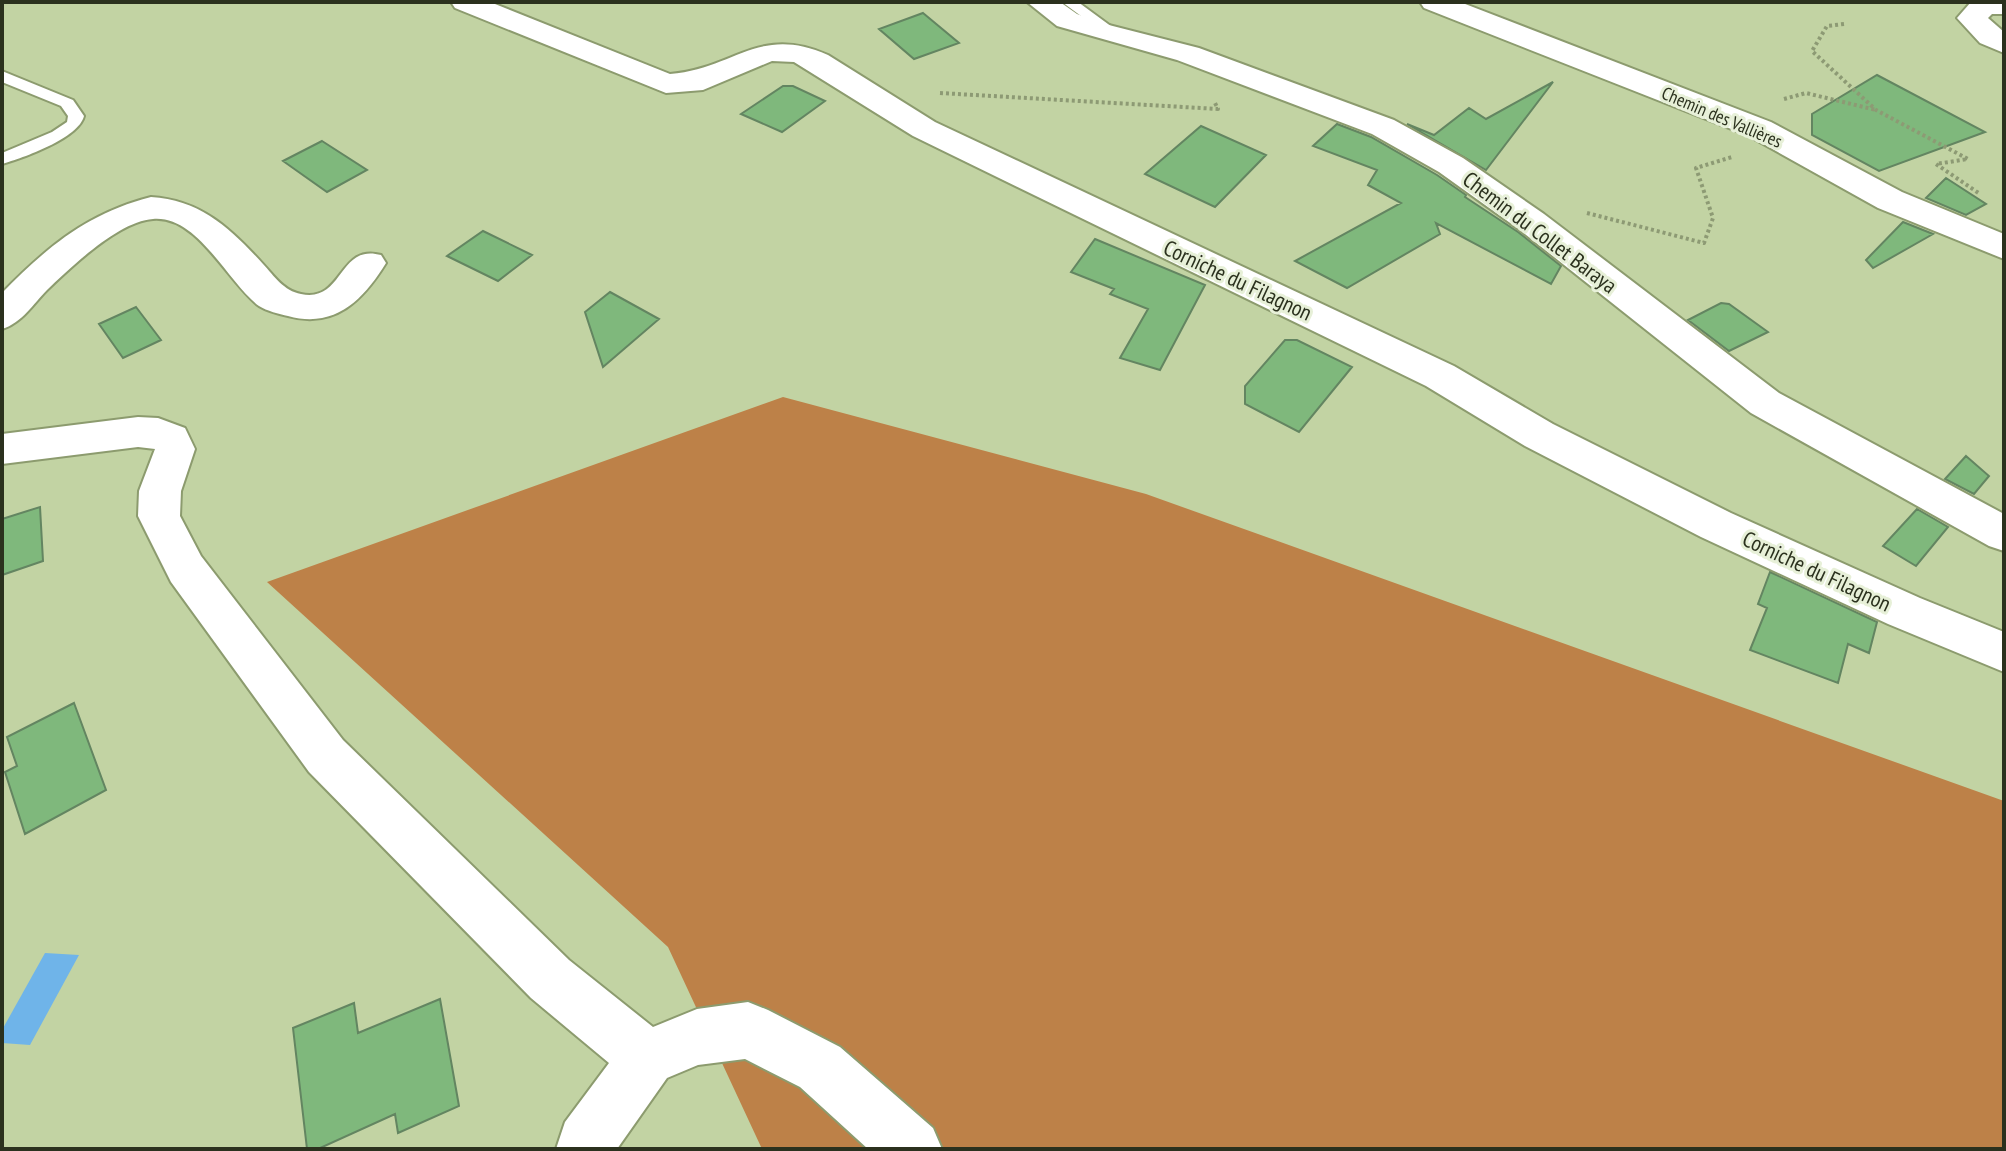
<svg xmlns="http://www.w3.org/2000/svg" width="2006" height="1151" viewBox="0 0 2006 1151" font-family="'PT Sans Narrow',sans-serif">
<rect width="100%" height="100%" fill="#c2d3a3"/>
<path fill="#bd8148" d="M783 397 1146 494 2004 801V1149H762L668 947 267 582Z"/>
<path fill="#6fb4e9" d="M45 953 79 955 30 1045 2 1043V1030Z"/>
<path fill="#7fb87c" stroke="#638561" stroke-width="2" d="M923 13 959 43 914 59 879 29Z
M1877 75 1985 132 1879 171 1812 135V114Z
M1553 82 1486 170 1407 124 1434 135 1469 108 1486 119Z
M783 86H793L825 101 782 132 741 114Z
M1337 124 1371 137 1437 175 1466 195 1465 197 1518 232 1561 266 1551 284 1436 223 1440 234 1347 288 1295 261 1401 203 1368 185 1377 170 1313 146Z
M1201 126 1266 155 1215 207 1145 174Z
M322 141 367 170 327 192 283 161Z
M1946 178 1986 204 1966 215 1926 198Z
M1903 222 1933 234 1873 268 1866 260Z
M483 231 532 255 498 281 447 256Z
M1095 239 1205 285 1160 370 1120 358 1148 309 1110 294 1114 289 1071 272Z
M610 292 659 319 603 367 585 312Z
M1721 303 1729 304 1768 332 1729 351 1688 320Z
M136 307 161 340 123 358 99 324Z
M1285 340H1297L1352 367 1299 432 1245 404V386Z
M1966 456 1989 476 1974 494 1945 479Z
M40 507 43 561 2 575V519Z
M1917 509 1948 527 1916 566 1883 546Z
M1770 572 1877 622 1869 653 1848 644 1838 683 1750 650 1767 608 1758 604Z
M74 703 106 790 25 834 5 772 17 766 7 737Z
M440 999 459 1106 398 1133 395 1114 318 1149H307L293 1028 354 1003 358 1033Z"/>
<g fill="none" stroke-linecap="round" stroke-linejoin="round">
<defs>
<path id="lane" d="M1062 2H1078L1127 38 1120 42 1115 41Z
M2 71 73 100 84 116C79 138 23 158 2 164V153L52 132 67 122 68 116 61 106 2 82Z"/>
<path id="street" d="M451 2H490L670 74C734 69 759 24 828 55L935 122 1454 366 1553 424 1731 513 1920 598 2004 632V672L1888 624 1701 537 1525 446 1426 386 913 136 794 62 772 61 703 90 666 93 455 8Z
M1027 2H1060L1077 14 1101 23 1199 48 1394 120 1463 158 1544 214 1779 393 2004 514V551L1989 546 1751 413 1520 230 1439 172 1372 134 1177 60 1057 26Z
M1420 2H1460L1771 122 1902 192 2004 234V259L1878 208 1749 136 1424 8Z
M1971 2H2004V14H1992L1988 18 2004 32V53L1980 43 1957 18Z
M151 197C201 200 231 229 263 264 274 276 284 291 301 294 344 303 338 243 381 255L386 263C363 300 335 329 288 316 279 314 267 311 259 306 228 283 198 215 153 219 119 221 71 267 47 290 33 304 22 323 2 329V293C47 247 88 213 151 197Z
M138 417 158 418 185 428 195 449 181 491 180 516 201 556 343 740 569 960 653 1027 697 1009 748 1002 768 1010 840 1047 933 1128 942 1149H868L800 1087 745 1059 698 1065 667 1078 617 1149H556L565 1122 609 1063 531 998 309 772 171 582 138 516 139 491 155 449 138 447 2 464V434Z"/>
</defs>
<use href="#lane" stroke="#8c9b6e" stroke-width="4"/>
<use href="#street" stroke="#8c9b6e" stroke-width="4"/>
<path stroke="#8d9a74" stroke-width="4" stroke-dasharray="3 3" stroke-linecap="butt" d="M1844 24 1827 26 1812 51 1876 110 1968 159 1936 164 1980 194
M940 93 1218 109 1215 103
M1784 99 1806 93 1876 110
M1587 213 1704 243 1713 218 1696 168 1732 157"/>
<use href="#lane" fill="#fff" fill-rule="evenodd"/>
<use href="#street" fill="#fff" fill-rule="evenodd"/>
</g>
<g text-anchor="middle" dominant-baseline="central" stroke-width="6" stroke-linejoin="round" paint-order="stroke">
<g font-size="18" fill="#2b311e" stroke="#e7f0d8">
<text transform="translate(1722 117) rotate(23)">Chemin des Vallières</text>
</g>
<g font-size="22" fill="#2b311e" stroke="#e7f0d8">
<text transform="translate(1540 232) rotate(37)">Chemin du Collet Baraya</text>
<text transform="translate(1238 280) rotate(25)">Corniche du Filagnon</text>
<text transform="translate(1817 571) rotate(25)">Corniche du Filagnon</text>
</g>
</g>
<rect width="2006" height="1151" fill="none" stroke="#2b311e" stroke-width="8"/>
</svg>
